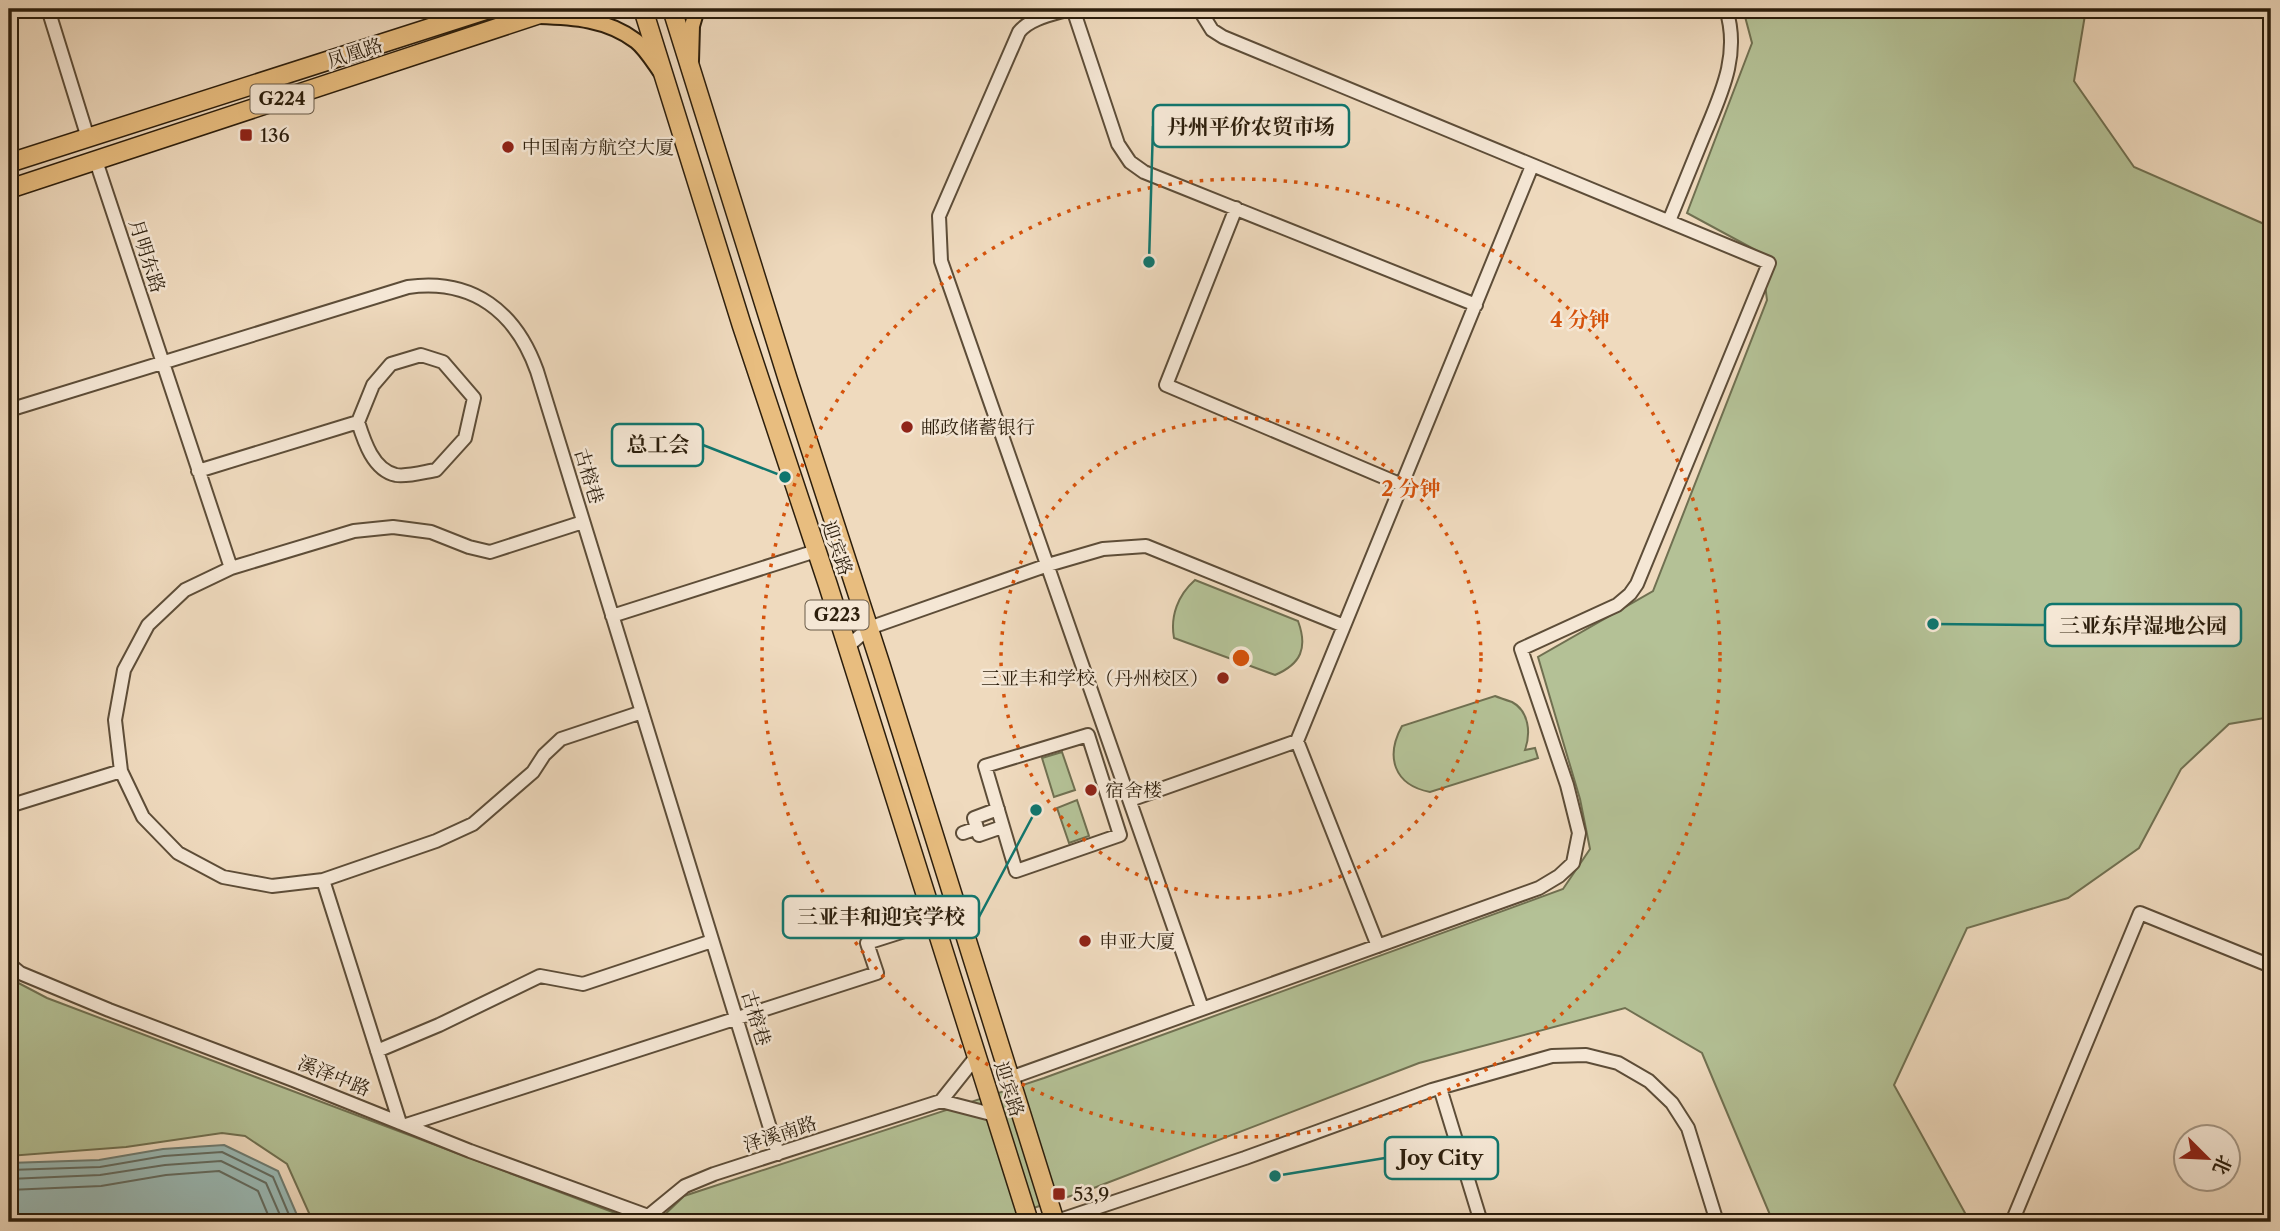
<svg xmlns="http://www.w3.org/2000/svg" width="2280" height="1231" viewBox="0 0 2280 1231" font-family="'Libre Caslon Text','Noto Serif SC',serif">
<rect width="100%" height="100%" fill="#efdabe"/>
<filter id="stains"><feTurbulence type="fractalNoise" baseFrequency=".00286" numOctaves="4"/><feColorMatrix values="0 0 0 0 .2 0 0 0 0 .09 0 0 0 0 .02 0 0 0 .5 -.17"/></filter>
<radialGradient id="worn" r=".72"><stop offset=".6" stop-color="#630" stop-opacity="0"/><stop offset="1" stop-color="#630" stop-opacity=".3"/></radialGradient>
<path fill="#b4c196" stroke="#707051" stroke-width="2" d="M1743 9H2086L2074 81 2134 167 2271 227V717L2229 724 2181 769 2139 848 2068 898 1967 928 1894 1085 1970 1222H1773L1702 1053 1625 1008 1419 1063 1086 1191 990 1222H657L684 1196 1044 1078 1563 889 1590 849 1580 799 1538 657 1653 591 1767 300 1761 253 1687 213 1752 43Z
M1195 580 1298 621C1308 648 1301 664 1275 675L1174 638C1170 616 1178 595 1195 580Z
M1495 696C1500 698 1506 700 1512 702 1529 711 1531 733 1525 750L1535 748 1538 758 1430 792C1394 785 1385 757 1402 726Z
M1062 752 1075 790 1054 797 1042 758Z
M1077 800 1089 836 1069 843 1057 808Z
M9 978 47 998 631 1219 629 1222H313L287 1164 245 1136 222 1133 126 1147 9 1156Z"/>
<path fill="#9abab6" stroke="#6e7c72" stroke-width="2" d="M224 1145 278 1171 300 1222H9V1163L99 1160 163 1149Z"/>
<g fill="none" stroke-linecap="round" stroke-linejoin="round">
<path stroke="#636c61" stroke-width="2" d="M9 1170 100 1167 164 1156 222 1152 273 1177 292 1222
M9 1179 100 1175 165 1165 221 1161 266 1183 283 1222
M9 1190 101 1186 166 1175 219 1171 258 1191 271 1222"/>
<defs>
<path id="minor" d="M48 9 88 138
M1070 9C1054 14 1030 18 1019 32L939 216 941 261 1202 1008
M1073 9 1118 144 1130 162 1144 172 1476 305
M96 161 231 568
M1236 208 1166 385 1402 485
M1669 221C1680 194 1691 167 1702 140 1720 96 1741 56 1726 9
M9 410 408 287C473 278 516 312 537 371L778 1154
M198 471 358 422 373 385 391 364 421 355 443 362 474 398 465 438 436 470C424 472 407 477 396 475 373 470 364 441 358 422
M583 522 490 552 469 547 431 532 393 527 354 531 231 568 185 590 148 625 124 670 115 720 121 771 143 817 178 853 223 877 272 886 323 880 436 841 473 824 533 772 544 755 561 739 642 712
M612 616 816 551
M847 647 869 628 1048 565 1103 549 1146 546 1344 626
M1088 735 1120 835 1016 871 985 766Z
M1130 800 1297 741
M9 806 121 771
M977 828 974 818 998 809
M963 833 977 828 979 835 1002 827
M323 880 400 1123
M1378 946 1297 741 1532 166
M9 964 20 973 109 1010 293 1080 470 1151 648 1216
M377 1051 439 1025 540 976 583 984 712 941
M976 1057 941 1101 995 1115
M1010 1078 1539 888 1559 876 1573 863 1579 833 1567 785 1521 649 1617 605 1630 594 1637 584 1769 263 1223 37 1212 30 1199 9
M1440 1088 1481 1222
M406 1125 877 973 867 943 933 922
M641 1222 685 1186 714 1174 941 1101
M1054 1222 1245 1158 1432 1090 1552 1056 1586 1055 1618 1063 1649 1081 1672 1103 1688 1128 1717 1222
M2012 1222 2140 913 2271 966"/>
<path id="major" d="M539 16C573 17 607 19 636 41 645 48 653 61 660 71
M691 61 692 26 697 9"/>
<path id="highway" d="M643 9 742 326 828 585 1029 1222
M672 9 788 380 880 663 1055 1222
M9 163 489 9
M9 189 555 9"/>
</defs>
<use href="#minor" stroke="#5d4d38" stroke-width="16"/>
<use href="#major" stroke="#2c1e0c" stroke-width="18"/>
<use href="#highway" stroke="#2c1e0c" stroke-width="21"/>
<use href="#minor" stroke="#f5e7d5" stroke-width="12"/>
<use href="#major" stroke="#e8bd7f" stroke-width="14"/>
<use href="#highway" stroke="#e8bd7f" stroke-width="18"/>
</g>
<g fill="none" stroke="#d5530c" stroke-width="3.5" stroke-dasharray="3.5 7">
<circle cx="1241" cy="658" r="240"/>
<circle cx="1241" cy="658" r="479"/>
</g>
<g fill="#8f2418" stroke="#f5e7d5" stroke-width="2.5">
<rect x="239" y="128" width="14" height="14" rx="3.5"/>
<circle cx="508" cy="147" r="7"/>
<circle cx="907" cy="427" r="7"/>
<circle cx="1223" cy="678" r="7"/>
<circle cx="1091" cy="790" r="7"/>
<circle cx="1085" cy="941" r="7"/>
<rect x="1052" y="1187" width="14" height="14" rx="3.5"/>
</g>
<g text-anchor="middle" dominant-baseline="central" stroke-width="5" stroke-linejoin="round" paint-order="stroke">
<g fill="#f5e7d5" stroke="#685a48" stroke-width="2">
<rect x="250.5" y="84.5" width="63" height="29" rx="5"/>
<rect x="805.5" y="600.5" width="63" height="29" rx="5"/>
</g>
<g font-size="18" font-weight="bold" fill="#2c1e0c">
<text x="282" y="99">G224</text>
<text x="837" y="615">G223</text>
</g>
<g font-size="19" fill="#2c1e0c" stroke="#f5e7d5">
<text transform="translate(355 53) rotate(-18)">凤凰路</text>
<text transform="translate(147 256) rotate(72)">月明东路</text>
<text transform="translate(589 476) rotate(73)">古榕巷</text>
<text transform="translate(837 548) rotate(71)">迎宾路</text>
<text transform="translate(756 1018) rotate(73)">古榕巷</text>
<text transform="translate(334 1076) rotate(22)">溪泽中路</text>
<text transform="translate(1009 1089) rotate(72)">迎宾路</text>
<text transform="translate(780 1134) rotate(-18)">泽溪南路</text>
</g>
<g font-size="19" fill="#2c1e0c" stroke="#f5e7d5" text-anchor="start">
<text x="260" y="135">136</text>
<text x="522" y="147">中国南方航空大厦</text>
<text x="921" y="427">邮政储蓄银行</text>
<text x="1209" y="678" text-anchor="end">三亚丰和学校（丹州校区）</text>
<text x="1105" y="790">宿舍楼</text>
<text x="1099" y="941">申亚大厦</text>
<text x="1073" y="1194">53,9</text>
</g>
</g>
<circle cx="1241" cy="658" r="10" fill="#d5530c" stroke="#f5e7d5" stroke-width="3.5"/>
<g font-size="21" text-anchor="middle" font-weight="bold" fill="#d5530c" stroke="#f5e7d5" stroke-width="5" stroke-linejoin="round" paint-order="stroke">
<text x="1580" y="327">4 分钟</text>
<text x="1411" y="496">2 分钟</text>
</g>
<path fill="none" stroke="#0f766e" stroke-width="2.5" d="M1149 262L1153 126M785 477L703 445M1933 624L2045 625M1036 810L979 917M1275 1176L1385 1158"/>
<g fill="#0f766e" stroke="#f5e7d5" stroke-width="2.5">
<circle cx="1149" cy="262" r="7"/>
<circle cx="785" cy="477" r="7"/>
<circle cx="1933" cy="624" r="7"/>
<circle cx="1036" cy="810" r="7"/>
<circle cx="1275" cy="1176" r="7"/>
</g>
<g fill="#f5e7d5" stroke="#0f766e" stroke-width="2.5">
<rect x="1153" y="105" width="196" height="42" rx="7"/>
<rect x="612" y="424" width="91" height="42" rx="7"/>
<rect x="2045" y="604" width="196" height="42" rx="7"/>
<rect x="783" y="896" width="196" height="42" rx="7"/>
<rect x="1385" y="1137" width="113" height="42" rx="7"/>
</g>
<g font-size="21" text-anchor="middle" font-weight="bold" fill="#2c1e0c">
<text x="1251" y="134">丹州平价农贸市场</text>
<text x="658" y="452">总工会</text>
<text x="2143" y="633">三亚东岸湿地公园</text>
<text x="881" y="924">三亚丰和迎宾学校</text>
<text x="1441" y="1165">Joy City</text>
</g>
<rect width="2280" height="1231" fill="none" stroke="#efdabe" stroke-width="35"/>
<rect x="10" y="10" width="2259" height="1210" fill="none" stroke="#2c1e0c" stroke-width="3.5"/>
<rect x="18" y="18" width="2245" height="1196" fill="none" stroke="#2c1e0c" stroke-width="2"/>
<g transform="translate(2207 1158) rotate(114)"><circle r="33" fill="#f5e7d5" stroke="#a59785" stroke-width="2"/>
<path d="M0-5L12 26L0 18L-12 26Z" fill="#8f2418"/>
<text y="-10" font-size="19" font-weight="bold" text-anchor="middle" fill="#2c1e0c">北</text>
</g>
<rect width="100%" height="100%" filter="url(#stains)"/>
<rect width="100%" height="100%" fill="url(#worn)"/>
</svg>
